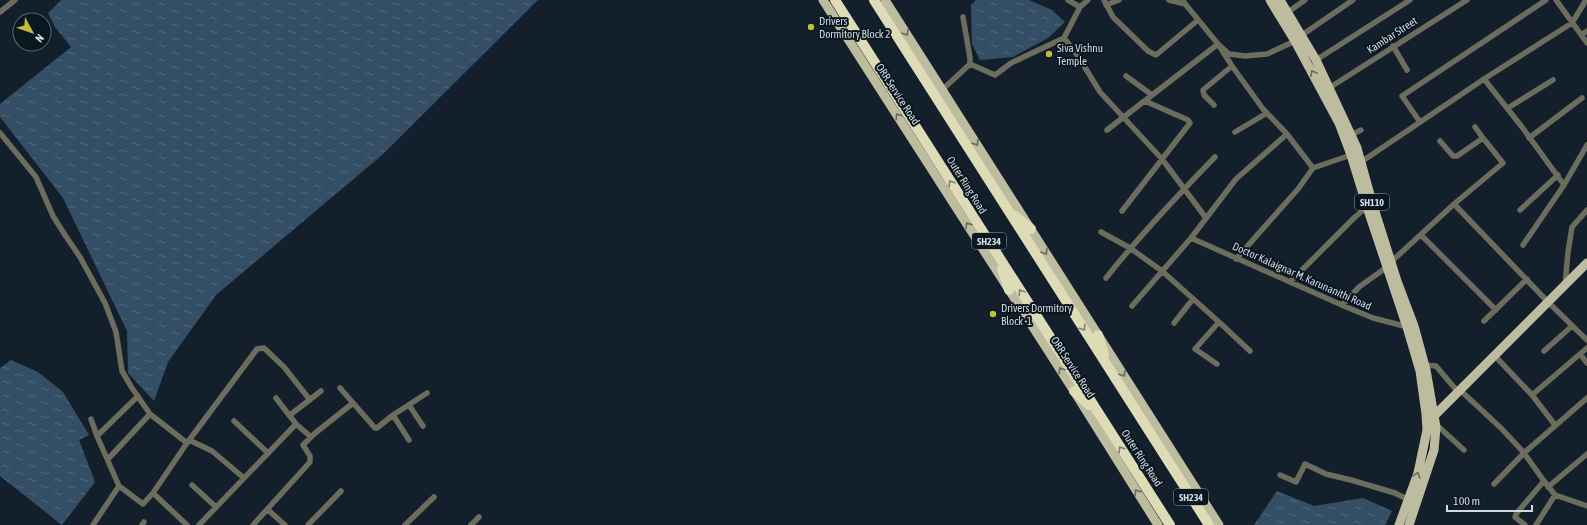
<svg xmlns="http://www.w3.org/2000/svg" width="1587" height="525" viewBox="0 0 1587 525" font-family="'Asap Condensed',sans-serif">
<defs>
<pattern id="water-ripples" width="26" height="14" patternUnits="userSpaceOnUse"><rect width="26" height="14" fill="#344f65"/><path d="M2 4q2-2 4 0t4 0M15 11q2-2 4 0t4 0" fill="none" stroke="#50687b"/></pattern>
</defs>
<rect width="100%" height="100%" fill="#13202b"/>
<path fill="url(#water-ripples)" d="M61 0H538L382 155 216 295 168 362 154 401 128 373 127 331 63 198 0 117V104L71 47 55 27 48 13Z
M976 0H1029L1052 10 1065 22 1048 38 1013 57 980 60 972 44 971 5Z
M11 360 38 372 63 392 89 435 79 440 95 482 62 525 0 476V368Z
M1277 491 1314 506 1363 498 1392 511 1385 525H1254Z"/>
<g fill="none" stroke-linecap="round" stroke-linejoin="round">
<path stroke="#6d6d5e" stroke-width="5.5" d="M1068 0 1080 7 1064 38 1078 56 1100 92 1162 159 1206 218
M1104 0 1113 17 1148 51 1156 55 1198 20
M1169 0 1185 4
M1182 0 1218 44 1229 54 1245 56 1267 54 1295 41
M1556 0 1587 43
M1106 5 1119 0
M1080 7 1088 0
M0 12 15 0
M1288 12 1305 0
M1302 35 1353 0
M1581 35 1587 31
M1393 46 1407 70
M1316 60 1410 0
M970 64 995 75 1011 63 1064 38
M1126 76 1152 95
M1484 79 1522 127 1564 185
M1329 88 1467 0
M942 90 970 64V58L963 17
M1214 105 1204 95 1203 90 1232 66
M1508 108 1553 80
M1420 122 1402 96 1546 0
M1475 127 1483 138
M1107 130 1218 44 1232 66 1263 109 1287 134 1313 168 1351 155
M1235 132 1267 113
M0 133 36 177 53 216 65 235 80 257 105 303 116 332 122 371 132 388 150 414 187 443
M1351 135 1361 130
M1529 138 1582 98
M1361 162 1484 79 1572 23 1586 0
M1454 204 1548 302 1587 340
M1520 210 1558 175
M1122 211 1190 123 1188 120 1145 101
M1101 232 1130 248 1162 271 1219 322 1195 349 1217 364
M1421 235 1496 310
M1191 238 1344 306 1373 318 1408 327
M1523 245 1564 185 1587 145
M1236 259 1298 189 1313 168
M1392 261 1454 204 1503 163 1483 138 1457 156H1453L1440 141
M1106 278C1140 235 1177 196 1215 157
M1290 282 1355 217 1367 207
M1565 285 1568 252 1572 227 1587 210
M1342 305 1359 287 1387 267
M1132 306 1191 238 1236 179 1287 134
M1484 321 1527 279
M1219 322 1250 351
M1174 323 1193 299
M1544 351 1572 326
M1580 354 1587 363
M1494 355 1532 395 1587 348
M1425 365 1436 366 1458 392
M340 388 375 428H377L393 415 427 393
M1460 390 1502 429 1524 453 1587 398
M1532 395 1555 425
M276 398 296 424 311 437
M409 405 423 426
M290 415 321 391
M393 415 409 440
M91 419 97 436
M234 421 268 453
M1436 427 1440 428 1464 450
M189 440 212 451 244 478
M108 459 150 414
M1280 475 1296 482 1305 464 1326 474 1351 480 1395 493 1409 500
M1494 484 1524 453 1544 481 1555 495
M192 485 216 507
M119 486 97 436 138 396
M1548 487 1587 454
M153 493 187 443 257 349 264 348 284 367 310 400
M268 510 285 525
M93 525 119 486 143 504 153 493 187 525
M142 525 144 522
M199 525 296 424
M253 525 310 462V456L303 445 314 434 353 403
M308 525 341 491
M405 525 434 497
M471 525 479 517
M1525 525 1515 517 1516 514 1544 481
M1536 525 1555 495 1587 506"/>
<path stroke="#bdbc9e" stroke-width="9" d="M823 0 1074 391 1158 525
M885 0 1219 525
M1270 0 1295 41 1339 123 1351 155 1367 207 1407 327 1420 371 1426 414 1427 430 1418 473 1399 525
M1280 0 1316 60 1357 148 1372 202 1397 281 1414 326 1426 370 1436 427 1434 450 1409 525
M1434 416 1587 263"/>
<path stroke="#dddcb7" stroke-width="10" d="M835 0 1170 525
M874 0 1209 525
M1015 216 1031 229
M1002 269 1009 290
M1098 335 1104 354
M1074 391 1089 405"/>
</g>
<defs><path id="oneway-chevron" d="M-2-3.5L2.5 0L-2 3.5" fill="none" stroke-width="1.6" stroke-linecap="round" stroke-linejoin="round"/></defs>
<g stroke="#646a60">
<use href="#oneway-chevron" transform="translate(906 33) rotate(58)"/>
<use href="#oneway-chevron" transform="translate(1313 73) rotate(-119)"/>
<use href="#oneway-chevron" transform="translate(898 116) rotate(-123)"/>
<use href="#oneway-chevron" transform="translate(976 143) rotate(58)"/>
<use href="#oneway-chevron" transform="translate(968 225) rotate(-122)"/>
<use href="#oneway-chevron" transform="translate(1045 252) rotate(57)"/>
<use href="#oneway-chevron" transform="translate(1061 370) rotate(-123)"/>
<use href="#oneway-chevron" transform="translate(1123 374) rotate(58)"/>
<use href="#oneway-chevron" transform="translate(1417 475) rotate(-74)"/>
<use href="#oneway-chevron" transform="translate(1137 492) rotate(-122)"/>
</g>
<g stroke="#7e8374">
<use href="#oneway-chevron" transform="translate(951 183) rotate(-122)"/>
<use href="#oneway-chevron" transform="translate(1021 292) rotate(-123)"/>
<use href="#oneway-chevron" transform="translate(1083 328) rotate(57)"/>
<use href="#oneway-chevron" transform="translate(1121 449) rotate(-123)"/>
</g>
<g fill="#c4bc3d" stroke="#0a1721" stroke-width="1.5">
<circle cx="811" cy="27" r="4"/>
<circle cx="1049" cy="54" r="4"/>
<circle cx="993" cy="314" r="4"/>
</g>
<g text-anchor="middle" dominant-baseline="central" stroke-width="4" stroke-linejoin="round" paint-order="stroke">
<g fill="#0a1721" stroke="#96a0a8" stroke-width="1">
<rect x="1355" y="194" width="34" height="16" rx="3"/>
<rect x="972" y="233" width="34" height="16" rx="3"/>
<rect x="1174" y="489" width="34" height="16" rx="3"/>
</g>
<g font-size="10" font-weight="bold" fill="#d2dae2">
<text x="1372" y="202">SH110</text>
<text x="989" y="241">SH234</text>
<text x="1191" y="497">SH234</text>
</g>
<g font-size="11" fill="#d2dae2" stroke="#0a1721" text-anchor="start">
<text x="819" y="21">Drivers<tspan x="819" dy="13">Dormitory Block 2</tspan></text>
<text x="1057" y="48">Siva Vishnu<tspan x="1057" dy="13">Temple</tspan></text>
<text x="1001" y="308">Drivers Dormitory<tspan x="1001" dy="13">Block -1</tspan></text>
</g>
<g font-size="11" fill="#d2dae2" stroke="#0a1721">
<text transform="translate(1392 35) rotate(-33)">Kambar Street</text>
<text transform="translate(898 94) rotate(57)">ORR Service Road</text>
<text transform="translate(967 185) rotate(58)">Outer Ring Road</text>
<text transform="translate(1302 276) rotate(24)">Doctor Kalaignar M. Karunanithi Road</text>
<text transform="translate(1073 367) rotate(57)">ORR Service Road</text>
<text transform="translate(1142 458) rotate(57)">Outer Ring Road</text>
</g>
</g>
<g transform="translate(32 32) rotate(130)"><circle r="19" fill="#0a1721" stroke="#5a656e"/>
<path d="M0-3L7 15L0 10L-7 15Z" fill="#c4bc3d"/>
<text y="-6" font-size="11" font-weight="bold" text-anchor="middle" fill="#d2dae2">N</text>
</g>
<path d="M1447 505v6h85v-6" fill="none" stroke="#d2dae2" stroke-width="2"/>
<text x="1453" y="505" font-size="12" fill="#d2dae2" stroke="#0a1721" stroke-width="3" paint-order="stroke">100 m</text>
</svg>
